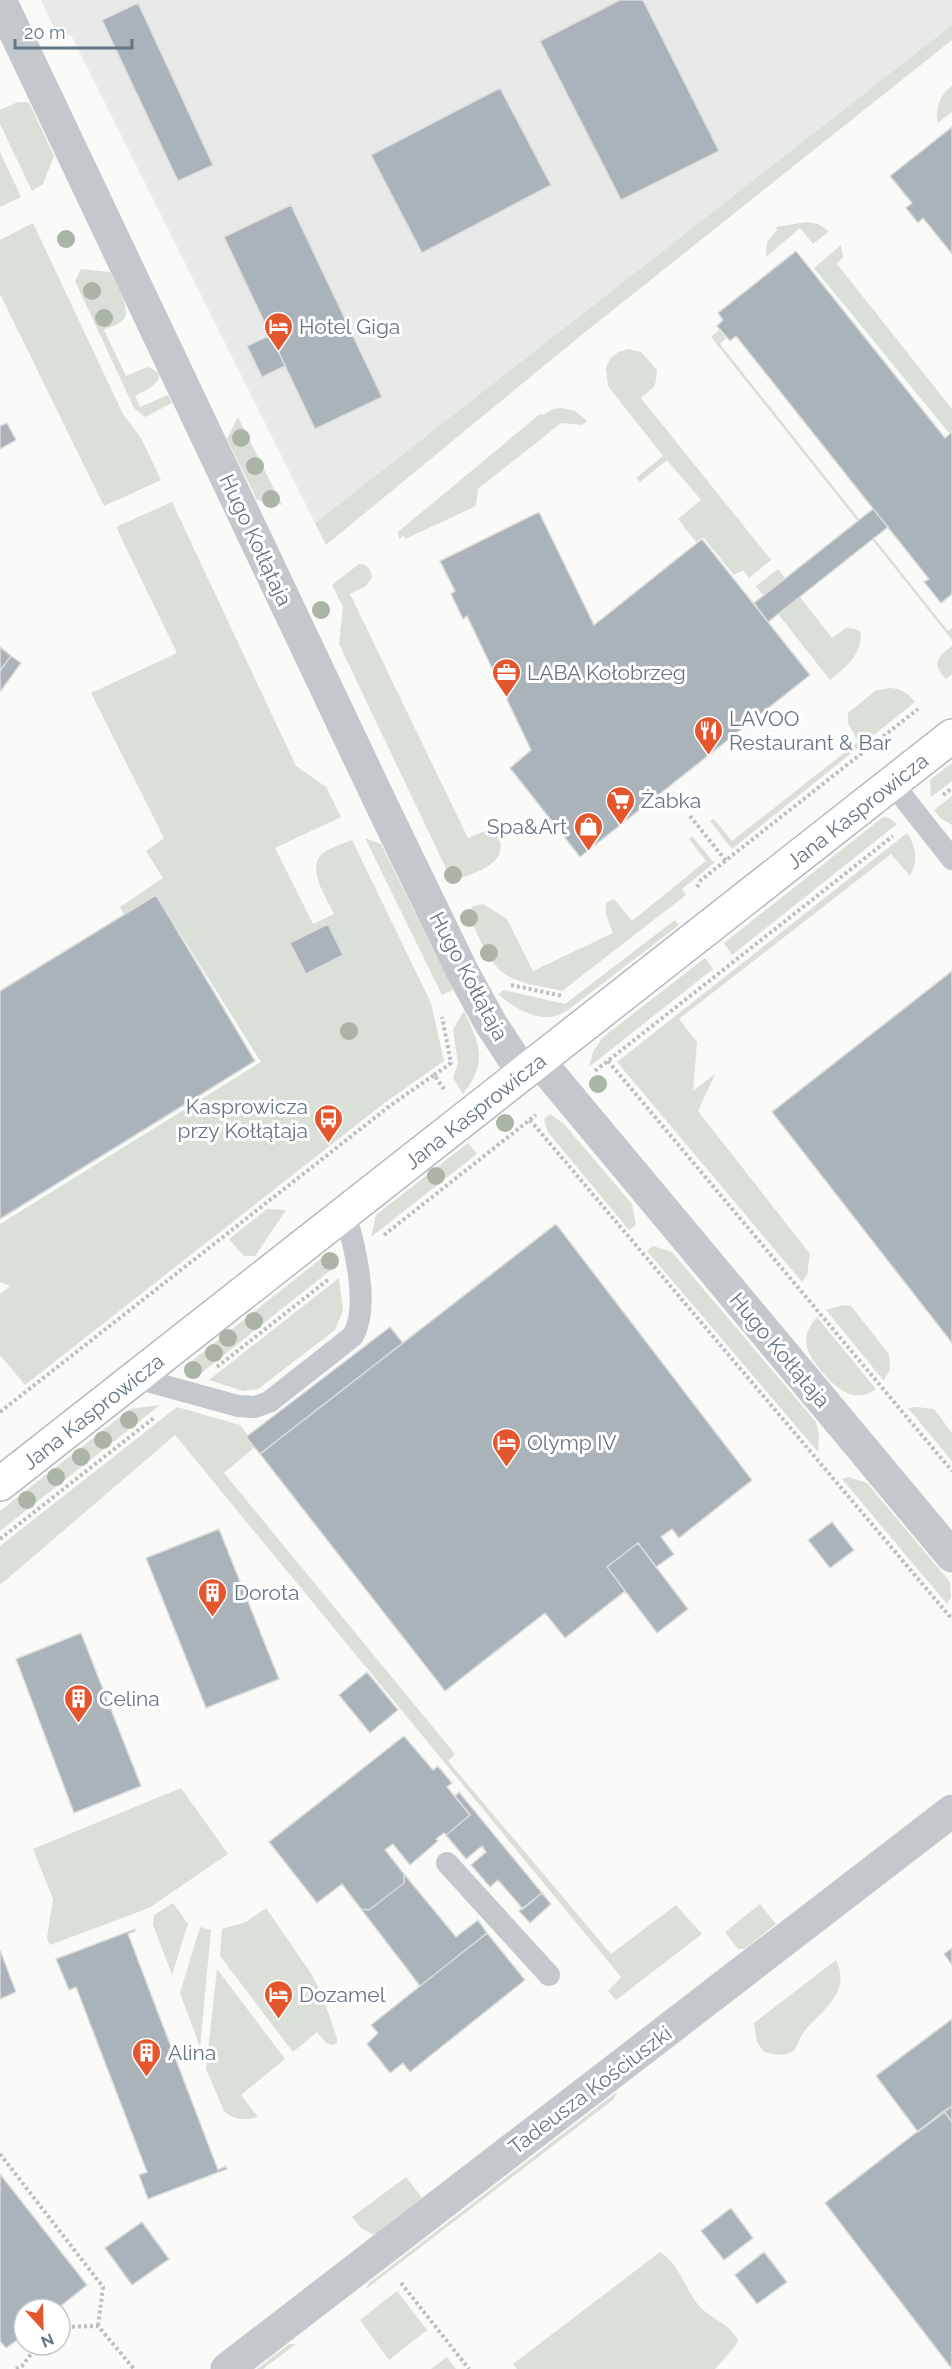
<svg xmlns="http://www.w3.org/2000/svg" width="952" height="2369" viewBox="0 0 952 2369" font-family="Raleway,sans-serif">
<rect width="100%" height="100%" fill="#fafaf8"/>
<path fill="#e8e9e9" d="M41 0H952V25L315 523 71 35 59 39Z"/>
<path fill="#dadfd7" d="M952 25V40L579 337 326 545 315 523Z
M952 86V112L938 123C934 108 941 94 952 86Z
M18 102H27L30 105 54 156 43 184 32 191 0 124V110Z
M0 152 21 197 0 207Z
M807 222 818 224 829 231 813 244 800 228 766 257 767 242 777 230 776 227Z
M33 223 123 414 141 438 161 480 104 506 0 294V240Z
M841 245 843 257 837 264 952 409V431L949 433 814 268Z
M81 269 110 272C115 283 134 312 122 321 117 325 109 327 104 330L126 376 147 367C175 376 147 390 135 396L140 407 168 395 172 403 145 417 134 408 75 281Z
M719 330 726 338 720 344 948 631 952 628V640L711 337Z
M629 349 641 352 657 370 655 386 641 398 771 560 749 578 743 570 734 575 703 537 696 542 678 519 701 500 667 460 640 482 636 478 663 456 608 386 606 368 610 359 618 352Z
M562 408 575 411 587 421 582 425 561 423 478 489 476 506 405 539 404 536 399 539 398 532 540 414 542 415 553 409Z
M238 417 282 505 257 500 227 439Z
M172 502 296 766 326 787 341 817 275 848 313 924 334 914C327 899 307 870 321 855 327 848 343 844 352 840L431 1003 444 1061 383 1104 25 1385 0 1355V1294L10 1286 0 1282V1224L261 1062 156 895 124 914 120 907 163 878 146 851 164 838 91 693 177 653 116 527Z
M359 564C368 564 371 570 372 577L366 586 350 594 468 838 490 829 497 833C513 864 474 873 452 881L339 644 343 607 332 585Z
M778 569 832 638 846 628 855 629 861 632C861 656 847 666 830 680L756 586Z
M952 646V674L946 679C931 664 937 657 952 646Z
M889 688C901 688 908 693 915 702L732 849 710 821 714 819 732 841 858 742 848 723V713L875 691Z
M952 763V781L931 797 930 780Z
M952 796V825L940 818 934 810Z
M883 817 889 818 897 824 732 955 724 943Z
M907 833C917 848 918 861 910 876L891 854 679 1019 697 1042 693 1091 715 1074 698 1111 810 1254 807 1275 802 1282 617 1062Z
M692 836 714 863 682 889 686 895 562 991C546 987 527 985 512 978 488 968 479 935 468 914L473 906 483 904 507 919 533 971 613 933 606 915V903L614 899 632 921 706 861 689 839Z
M365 838 381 844 453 990 442 995Z
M675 920 679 925 568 1010C563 1013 556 1017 550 1017 532 1019 510 1005 498 994L504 990 565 1004Z
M705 958 713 969 589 1067 593 1052 602 1038Z
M464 1011C480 1045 488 1062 463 1094L453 1078 458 1063 453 1030Z
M550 1114 564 1124 632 1204 636 1225 629 1230 547 1131 544 1119Z
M468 1143 477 1154 371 1237 376 1215Z
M267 1209 286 1210 255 1256H244L229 1239Z
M653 1246 672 1252 816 1422 819 1435 818 1452 647 1251Z
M328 1253 336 1257 337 1265 195 1378 187 1373 188 1364Z
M339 1278 343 1310 335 1330 258 1389 243 1391 209 1380Z
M843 1305 851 1306 889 1354 890 1369 884 1381 826 1310Z
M817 1317 876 1389C855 1404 838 1390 824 1374 808 1356 797 1339 817 1317Z
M160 1405 0 1531V1511L130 1409Z
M177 1407 240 1425 256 1446 224 1473 455 1754 448 1761 611 1954 676 1905 702 1934 616 2000 608 1991 621 1977 175 1435 0 1585V1546Z
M916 1407 934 1409 952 1433V1461L908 1408Z
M848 1477 867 1483 950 1582 951 1597 947 1604 842 1479Z
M181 1788 228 1854 149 1908 50 1945 47 1938 53 1899 33 1849Z
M173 1903 188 1924 172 1975 153 1925 154 1915Z
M760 1904 776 1924 744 1949H738L725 1932Z
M266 1908 312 1975 322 1995 337 2038V2043L333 2045 326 2043 317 2032 293 2052 220 1956 222 1929 246 1922Z
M200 1927 211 1930 200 2047 180 1993Z
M836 1960C853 1995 818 2011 801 2036 798 2041 798 2048 792 2052 783 2057 773 2054 764 2052L757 2042 754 2023Z
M217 1969 285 2059 241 2095 258 2117C246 2121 234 2120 224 2111L206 2069Z
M617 2092 614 2099 366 2289 369 2283Z
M406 2177 422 2198 374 2235 362 2229 352 2217Z
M660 2252C681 2266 684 2288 699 2306 711 2319 729 2323 738 2340L736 2345 715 2369H517L513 2364Z
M397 2291 427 2330 389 2360 360 2320Z
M289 2344H296L263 2369H257Z
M447 2357 456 2369H431Z"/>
<path fill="#aab3b9" stroke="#dcdcda" stroke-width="1.5" d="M620 0H643L719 151 621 200 540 41Z
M138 3 213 165 178 181 102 20Z
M500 88 551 185 422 253 371 155Z
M952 127V254L923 218 918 223 906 208 912 203 890 176Z
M291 205 382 397 315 429 224 237Z
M796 251 945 438 952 432V594L941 603 924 582 929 579 736 336 730 341 717 326 723 320 718 313Z
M271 335 285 366 262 377 247 346Z
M7 423 16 440 0 449V426Z
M873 509 888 527 768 622 754 603Z
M539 512 594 625 702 539 810 675 580 857 510 768 531 750 467 616 463 619 451 594 455 591 440 561Z
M0 647 11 656 0 671Z
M11 656 21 663 0 692V671Z
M156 895 255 1061 0 1219V991Z
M328 924 343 955 306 974 290 943Z
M952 971V1343L772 1112Z
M556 1224 752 1480 679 1538 672 1529 661 1537 674 1554 656 1567 638 1543 607 1567 625 1591 565 1638 545 1613 445 1691 260 1454Z
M390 1327 403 1343 260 1454 246 1437Z
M832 1522 854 1550 830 1568 808 1540Z
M219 1529 279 1679 206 1708 146 1558Z
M638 1543 688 1609 657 1633 607 1567Z
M81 1633 141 1786 74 1813 16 1659Z
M367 1672 398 1710 370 1733 339 1695Z
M404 1736 433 1770 438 1766 452 1783 447 1787 470 1815 446 1835 444 1833 436 1839 438 1841 410 1865 393 1844 385 1850 404 1874V1883L369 1910 361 1909 342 1884 317 1903 269 1842Z
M459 1792 542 1893 523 1909 498 1880 490 1887 471 1865 486 1852 482 1846 466 1859 446 1835 470 1815 455 1796Z
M404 1874 456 1937 478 1920 487 1933 420 1986 361 1909 369 1910 404 1883Z
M542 1893 551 1904 530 1923 519 1911Z
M135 1929V1931L128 1934 218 2170 226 2166 227 2169 148 2199 139 2175 147 2172 76 1987 69 1990 56 1959Z
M487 1933 525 1980 410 2072 403 2063 390 2073 367 2044 378 2033 371 2025Z
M952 1948V1965L944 1954Z
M0 1950 16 1992 0 1999Z
M952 2019V2106L918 2132 876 2076Z
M952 2106V2122L944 2111Z
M944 2111 952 2122V2369L825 2203Z
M0 2174 87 2285 57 2309H24V2335L6 2348 0 2341Z
M731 2208 753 2238 724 2260 701 2231Z
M142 2222 169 2259 132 2285 105 2248Z
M764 2252 787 2282 757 2304 735 2275Z"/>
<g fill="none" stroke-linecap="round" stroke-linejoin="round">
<defs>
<g id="secondary">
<path id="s1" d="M0 1484 952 736"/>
</g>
</defs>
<use href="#secondary" stroke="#b3babf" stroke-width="36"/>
<path stroke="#bbbfc2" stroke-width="4" stroke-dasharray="3 3" stroke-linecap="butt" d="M943 795 952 788
M690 816 726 861
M697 887 701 880 918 709
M511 985 563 996
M608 1061 952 1471
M595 1071 893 836
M434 1075 451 1063 442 1017
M530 1120 952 1619
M384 1235 536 1115
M217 1367 329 1279
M0 1412 391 1105 434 1075 444 1089
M0 1539 155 1417
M0 2154 103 2287 98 2326
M401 2283 469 2369
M60 2327 98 2326 134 2369
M16 2369 22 2366 38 2345"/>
<path stroke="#c3c8cc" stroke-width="22" d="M892 783 952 859
M136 1378 238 1406 255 1407 269 1402 353 1336C370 1307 355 1246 345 1214
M447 1863 549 1975"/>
<path stroke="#c3c8cc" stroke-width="33" d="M0 0 385 812 462 971 491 1024 512 1056 526 1071
M539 1061 952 1556
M227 2369 952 1811"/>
<use href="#secondary" stroke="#fff" stroke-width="33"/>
</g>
<g fill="#aab4a7">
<circle cx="66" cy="239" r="9"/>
<circle cx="92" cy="291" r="9"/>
<circle cx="104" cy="318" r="9"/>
<circle cx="241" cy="438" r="9"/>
<circle cx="255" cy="466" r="9"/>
<circle cx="271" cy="499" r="9"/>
<circle cx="321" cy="610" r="9"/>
<circle cx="453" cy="875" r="9"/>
<circle cx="469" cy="918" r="9"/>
<circle cx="489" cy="953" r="9"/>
<circle cx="349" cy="1031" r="9"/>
<circle cx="598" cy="1084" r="9"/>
<circle cx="505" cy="1123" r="9"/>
<circle cx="436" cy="1176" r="9"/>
<circle cx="330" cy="1261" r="9"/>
<circle cx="254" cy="1321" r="9"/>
<circle cx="228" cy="1338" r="9"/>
<circle cx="214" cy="1353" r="9"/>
<circle cx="193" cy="1370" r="9"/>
<circle cx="129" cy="1420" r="9"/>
<circle cx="103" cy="1440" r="9"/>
<circle cx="81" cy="1457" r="9"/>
<circle cx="56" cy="1477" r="9"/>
<circle cx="27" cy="1500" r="9"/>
</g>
<defs>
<symbol id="hotel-pin" viewBox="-11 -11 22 30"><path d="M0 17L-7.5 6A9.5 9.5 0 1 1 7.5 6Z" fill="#e4572e" stroke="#fff"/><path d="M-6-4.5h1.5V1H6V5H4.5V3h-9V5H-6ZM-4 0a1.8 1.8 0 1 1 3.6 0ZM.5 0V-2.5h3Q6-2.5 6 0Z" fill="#fff"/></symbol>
<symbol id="office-pin" viewBox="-11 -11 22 30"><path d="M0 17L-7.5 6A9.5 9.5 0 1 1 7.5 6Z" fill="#e4572e" stroke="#fff"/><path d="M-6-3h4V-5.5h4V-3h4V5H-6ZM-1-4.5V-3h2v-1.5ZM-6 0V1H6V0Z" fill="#fff"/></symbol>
<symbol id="restaurant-pin" viewBox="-11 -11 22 30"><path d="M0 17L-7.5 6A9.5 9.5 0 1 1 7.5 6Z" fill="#e4572e" stroke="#fff"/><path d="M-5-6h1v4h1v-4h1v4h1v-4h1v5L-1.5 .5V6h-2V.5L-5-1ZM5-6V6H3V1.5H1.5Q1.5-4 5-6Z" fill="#fff"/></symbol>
<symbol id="supermarket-pin" viewBox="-11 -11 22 30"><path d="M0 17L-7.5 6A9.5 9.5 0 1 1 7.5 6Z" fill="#e4572e" stroke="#fff"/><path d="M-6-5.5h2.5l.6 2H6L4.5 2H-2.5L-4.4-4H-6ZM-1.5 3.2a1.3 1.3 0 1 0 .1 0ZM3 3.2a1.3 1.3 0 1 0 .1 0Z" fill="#fff"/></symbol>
<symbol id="shop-pin" viewBox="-11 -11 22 30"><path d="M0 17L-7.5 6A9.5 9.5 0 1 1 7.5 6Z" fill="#e4572e" stroke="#fff"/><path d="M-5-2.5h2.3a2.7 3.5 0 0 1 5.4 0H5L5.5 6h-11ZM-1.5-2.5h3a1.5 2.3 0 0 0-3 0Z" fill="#fff"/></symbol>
<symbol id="bus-pin" viewBox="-11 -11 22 30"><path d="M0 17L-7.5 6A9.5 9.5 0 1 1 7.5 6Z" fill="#e4572e" stroke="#fff"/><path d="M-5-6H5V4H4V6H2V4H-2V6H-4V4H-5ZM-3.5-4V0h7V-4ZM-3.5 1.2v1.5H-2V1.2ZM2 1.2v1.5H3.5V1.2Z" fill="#fff"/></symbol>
<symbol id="building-pin" viewBox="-11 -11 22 30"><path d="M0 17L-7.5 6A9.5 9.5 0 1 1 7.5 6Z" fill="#e4572e" stroke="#fff"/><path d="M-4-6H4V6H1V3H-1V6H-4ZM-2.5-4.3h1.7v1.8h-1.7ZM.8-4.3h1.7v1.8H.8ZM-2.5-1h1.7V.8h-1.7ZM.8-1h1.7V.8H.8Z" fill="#fff"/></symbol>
</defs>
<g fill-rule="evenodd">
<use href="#hotel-pin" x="262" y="310" width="33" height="45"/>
<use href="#office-pin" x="490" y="656" width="33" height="45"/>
<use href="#restaurant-pin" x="692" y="714" width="33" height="45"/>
<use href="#supermarket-pin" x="604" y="784" width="33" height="45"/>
<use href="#shop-pin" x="572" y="810" width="33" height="45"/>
<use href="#bus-pin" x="312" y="1102" width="33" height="45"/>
<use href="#hotel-pin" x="490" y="1426" width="33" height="45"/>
<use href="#building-pin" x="196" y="1576" width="33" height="45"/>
<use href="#building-pin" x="62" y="1682" width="33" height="45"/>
<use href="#hotel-pin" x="262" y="1978" width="33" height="45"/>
<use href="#building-pin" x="130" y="2036" width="33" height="45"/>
</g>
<g text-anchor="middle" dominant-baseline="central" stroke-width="6" stroke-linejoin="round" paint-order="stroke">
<g font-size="21" fill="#657683" stroke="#fff" text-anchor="start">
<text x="299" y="326">Hotel Giga</text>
<text x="527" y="672">LABA Kołobrzeg</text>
<text x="729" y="718">LAVOO<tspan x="729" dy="24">Restaurant &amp; Bar</tspan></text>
<text x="641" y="800">Żabka</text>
<text x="567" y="826" text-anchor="end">Spa&amp;Art</text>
<text x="308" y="1106" text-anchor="end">Kasprowicza<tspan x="308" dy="24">przy Kołłątaja</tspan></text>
<text x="527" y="1442">Olymp IV</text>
<text x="234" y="1592">Dorota</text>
<text x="99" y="1698">Celina</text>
<text x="299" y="1994">Dozamel</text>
<text x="168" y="2052">Alina</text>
</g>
<g font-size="21" fill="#657683" stroke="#fff">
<text transform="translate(256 540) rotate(65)">Hugo Kołłątaja</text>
<text stroke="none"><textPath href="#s1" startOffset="1090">Jana Kasprowicza</textPath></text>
<text transform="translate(469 976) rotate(62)">Hugo Kołłątaja</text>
<text stroke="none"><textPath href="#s1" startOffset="604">Jana Kasprowicza</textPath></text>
<text transform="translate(780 1350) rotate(50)">Hugo Kołłątaja</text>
<text stroke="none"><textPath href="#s1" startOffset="118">Jana Kasprowicza</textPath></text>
<text transform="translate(590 2090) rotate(-37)">Tadeusza Kościuszki</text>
</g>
</g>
<g transform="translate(42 2327) rotate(158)"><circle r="28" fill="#ffffff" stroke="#c1c8cd" stroke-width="1.5"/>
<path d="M0-4.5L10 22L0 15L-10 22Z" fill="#e4572e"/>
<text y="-9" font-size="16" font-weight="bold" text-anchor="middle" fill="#657683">N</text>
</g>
<path d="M15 39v9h117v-9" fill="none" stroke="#657683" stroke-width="3"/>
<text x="24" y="39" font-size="18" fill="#657683" stroke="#ffffff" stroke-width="4.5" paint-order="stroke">20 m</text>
</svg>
